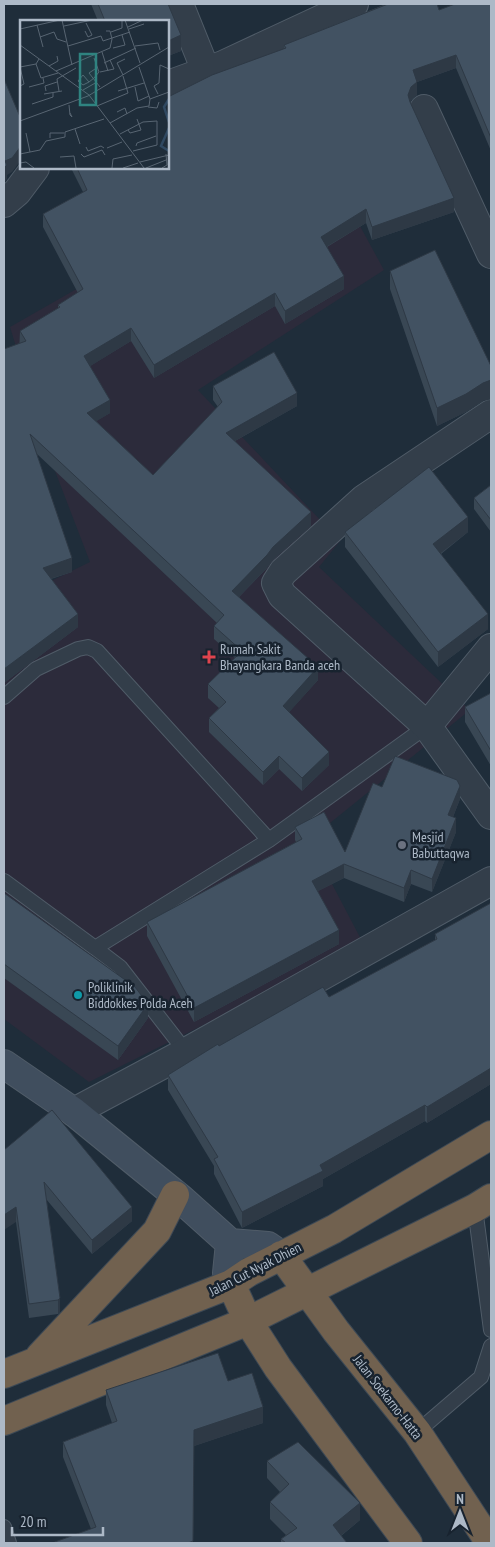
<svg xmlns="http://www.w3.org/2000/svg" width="495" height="1547" viewBox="0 0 495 1547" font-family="'PT Sans Narrow',sans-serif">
<rect width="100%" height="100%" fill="#1f2d3a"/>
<path fill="#2c2b3b" d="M324 160 384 270 198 390 340 541 319 567 470 710 309 840 364 945 89 1082 4 1019V604L90 562 50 458 10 327 213 211Z"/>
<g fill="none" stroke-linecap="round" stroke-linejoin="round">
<defs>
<path id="lane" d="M4 697 36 669 78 649 88 647 97 651 269 840
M4 881 95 948 269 840 427 726
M95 948 120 967 186 1052
M475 1208 491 1330
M417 1432 481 1377 491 1346
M4 1527 9 1543"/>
<path id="street" d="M179 4 206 71
M168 85 223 65 354 4
M424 109 491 254
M4 203 17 192 35 168
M491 414 364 499 283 572 276 583 282 595 427 726 491 815
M427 726 491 648
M74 1112 186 1052 491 881"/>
<path id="secondary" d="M4 1064 74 1112 181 1199 230 1243 268 1246 281 1255
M230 1243 227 1273 231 1284"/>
<path id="highway" d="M281 1255 336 1331 417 1432 490 1543
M231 1284 248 1321 278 1368 408 1543
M40 1356 157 1231 175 1195
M4 1374 231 1284 249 1272 334 1229 491 1135
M4 1421 248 1321 475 1208 491 1198"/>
</defs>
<use href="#lane" stroke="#505c68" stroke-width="16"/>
<use href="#street" stroke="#505c68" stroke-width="30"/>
<use href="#secondary" stroke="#505c68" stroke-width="30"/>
<use href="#highway" stroke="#3d4955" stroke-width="30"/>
<use href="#lane" stroke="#333e4a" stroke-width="14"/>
<use href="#street" stroke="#333e4a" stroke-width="28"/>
<use href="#secondary" stroke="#404e5e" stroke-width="28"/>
<use href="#highway" stroke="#71614f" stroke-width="28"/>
</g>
<path fill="#394754" d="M91 4H168L181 51 168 56V21H98Z
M386 4H437L439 10 491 4V151L456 68 417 82V95L411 100 410 103 454 212 372 240 366 223 327 247 344 289 285 324 275 306 154 378 131 341 90 366 110 413 96 421 153 475 218 407 213 400V386L297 406 235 441 311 526 273 560 267 568 239 597 318 680 289 712 329 765 302 791 279 769 263 785 209 732V718L219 708 208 698V684L235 658 214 639V626L217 623 37 454 72 572 51 579 78 627 4 683 20 331 58 308V305L78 293 43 227V214L83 192 71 168H168L284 49V45Z
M390 271 483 401 466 412 437 426 390 289Z
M491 485V532L474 509V498Z
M345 532H468L441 554 488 629 438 667 345 547Z
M491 693V766L465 722V707Z
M382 787 460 799 453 817 456 832 432 892 411 884 404 902 344 878 318 891 339 944 194 1022 147 936V922L296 842 295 840V827L345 852Z
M4 893 148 1018 118 1060 4 978Z
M491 903V1084L427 1123 425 1121 323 1179V1186L242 1228 214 1174V1166L168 1090V1075L219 1046 329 997 435 940V934Z
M4 1150 132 1221 92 1254 46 1199 60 1312 58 1314 29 1318 16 1222Z
M228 1381 263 1423 194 1446 193 1543H52L91 1529 63 1457V1442L112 1423 106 1405V1390Z
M267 1461 360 1520 341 1536 347 1543H281V1539L286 1535 270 1519V1502L280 1492 267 1478Z"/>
<path fill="#2e3945" d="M181 35V51L168 56V41Z
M456 55V68L417 82V95L411 100 408 108V95L413 70Z
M21 146V160L12 172 7 175V179L4 183V168L5 161Z
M454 198V212L372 240V227Z
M366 209V223L321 250V237Z
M344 276V289L285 324V311Z
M275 293V306L154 378V365Z
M131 328V341L84 370V356Z
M491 380V399L483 401 466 412 437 426V408L483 383Z
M297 393V406L226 446V433Z
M110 400V413L87 427V413Z
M311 512V526L273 560 267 568 232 604V591L273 547Z
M468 517V532L433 559V544Z
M72 558V572L43 581V568Z
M78 614V627L4 683V669Z
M488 614V629L438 667V652Z
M318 667V680L283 719V706Z
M329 752V765L302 791V778Z
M279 756V769L263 785V772Z
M460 786V799L448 829V815Z
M456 818V832L432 892V879Z
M344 864V878L312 894V881Z
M411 870V884L404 902V888Z
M339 930V944L194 1022V1008Z
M148 1004V1018L118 1060V1046Z
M491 1068V1084L427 1123V1107Z
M425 1105V1121L323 1179V1186L242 1228V1212L320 1165Z
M16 1207V1222L4 1230V1215Z
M132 1207V1221L92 1254V1240Z
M60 1298V1312L58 1314V1300Z
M263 1407V1423L194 1446 193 1543H188L194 1430Z
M360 1503V1520L333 1542V1525Z"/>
<path fill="#425262" stroke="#2e3945" d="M98 4H168L181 35 168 41V21H105Z
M388 4H437L439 10 455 4H491V138L456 55 413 70 417 82 411 87 408 95 410 102 454 198 372 227 366 209 321 237 344 276 285 311 275 293 154 365 131 328 84 356 110 400 87 413 153 475 222 402 213 386 274 352 297 393 226 433 311 512 273 547 267 555 232 591 318 667 283 706 329 752 302 778 279 756 263 772 209 718 226 702 208 684 242 651 214 626 224 615 30 434 72 558 43 568 78 614 4 669V349L26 341 20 331 60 307 58 305 83 289 43 214 87 190 77 168H168V97L212 75 286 48 284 45Z
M4 79 21 119V146L12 158 5 161 7 165 4 168Z
M435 250 491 366V380L483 383 466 394 437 408 390 271Z
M429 467 468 517 433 544 488 614 438 652 345 532Z
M491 485V520L474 498Z
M491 693V751L465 707Z
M395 756 457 780 460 786 448 815 456 818 432 879 411 870 404 888 344 864 312 881 339 930 194 1008 147 922 302 839 295 827 324 812 345 852 373 783 382 787Z
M4 893 135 987 148 1004 118 1046 4 964Z
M491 903V1068L427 1107 425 1105 320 1165 323 1171 242 1212 214 1159 218 1157 168 1075 218 1044 219 1046 323 987 329 997 437 939 435 934Z
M52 1110 132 1207 92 1240 44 1182 60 1298 58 1300 29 1304 16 1207 4 1215V1150Z
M218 1353 228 1381 252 1373 263 1407 194 1430 193 1541 188 1543H52L96 1527 63 1442 117 1421 106 1390Z
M298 1442 360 1503 333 1525 347 1543H286L281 1539 297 1528 270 1502 289 1484 267 1461Z"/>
<path fill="#e0444e" stroke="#18232f" stroke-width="2" d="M206.5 649.5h5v5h5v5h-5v5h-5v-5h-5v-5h5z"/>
<circle fill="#6b7280" stroke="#18232f" stroke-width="2" cx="402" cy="845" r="5"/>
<circle fill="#0f9aa8" stroke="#18232f" stroke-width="2" cx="78" cy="995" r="5"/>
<g text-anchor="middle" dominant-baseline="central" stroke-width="5" stroke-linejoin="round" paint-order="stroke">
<g font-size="14" fill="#adb9c7" stroke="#18232f" text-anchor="start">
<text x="220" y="649">Rumah Sakit<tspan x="220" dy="16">Bhayangkara Banda aceh</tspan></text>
<text x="412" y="837">Mesjid<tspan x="412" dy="16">Babuttaqwa</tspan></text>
<text x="88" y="987">Poliklinik<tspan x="88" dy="16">Biddokkes Polda Aceh</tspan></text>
</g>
<g font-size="14" fill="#adb9c7" stroke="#18232f">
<text transform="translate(255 1269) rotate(-27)">Jalan Cut Nyak Dhien</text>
<text transform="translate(388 1397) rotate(52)">Jalan Soekarno-Hatta</text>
</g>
</g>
<g transform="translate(20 20)">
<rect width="149" height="149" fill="#1f2d3a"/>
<path fill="none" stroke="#2f4861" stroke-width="2.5" d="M149 79 144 87 149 102M149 108 141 126 149 131"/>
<path fill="none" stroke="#586572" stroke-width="1" d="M42 0 52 45M105 0 120 43M17 5 23 27M44 6 72 0M108 7 123 0M0 9 40 0M109 9 124 4M65 11 68 17 72 15 66 3M91 12 102 8V0M20 17 34 12 37 19 46 22M0 25 69 75M48 26 81 16 83 21 110 12M115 26 138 23 140 30M93 28 105 25 102 15M82 32 88 51M84 43 116 28M16 44 21 58 38 53M29 46 38 41 37 36M78 47 69 53 80 67M36 51 90 28 92 19 90 11H86M80 52 94 49 90 40M103 55 97 43 105 39M69 62 63 55 58 61 63 65 69 62 74 58 79 52 74 38M0 66 4 64 0 47 16 44 19 39M9 67 24 63 23 58M115 67 118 81 129 76M63 70 77 62M26 71 25 66 37 62M39 71 37 59 56 48M98 71 124 63M24 74 42 71M138 74 134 66 139 63 140 45 149 49M69 75 124 148M130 79 149 72M12 84 33 77V73M49 85 50 95 52 97 50 93M77 86 108 73 103 56M128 87 137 88 139 82M97 92 105 88 107 94M0 101 68 76 149 27M90 103 117 88 129 86 130 79 119 47M55 109 60 124M108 110 110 113 121 110 117 99M6 113 10 132M100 114 123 102 137 101V125L113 131M30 118V113H44M116 126 117 123 136 116M66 127 68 131 81 126 84 128M87 128 102 122M0 134 20 130 26 121 45 117V112L84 99M61 134 64 137 82 130 85 135M40 137 54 136 56 148M120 142 149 135M0 143 6 142 14 148M92 148 93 139 112 135M103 148 118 143M126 148 146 140M142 148 147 145 146 134"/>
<path fill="#2f8380" fill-opacity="0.15" stroke="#2f8380" stroke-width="2.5" d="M60 34H76V85H60Z"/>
<rect width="149" height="149" fill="none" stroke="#adb9c7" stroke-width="2.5"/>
</g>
<rect width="495" height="1547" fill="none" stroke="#adb9c7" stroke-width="10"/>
<g transform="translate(460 1512)" stroke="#18232f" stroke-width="4" paint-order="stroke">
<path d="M0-4L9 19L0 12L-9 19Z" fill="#adb9c7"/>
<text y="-8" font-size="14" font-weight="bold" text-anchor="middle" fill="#adb9c7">N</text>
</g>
<path d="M12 1527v8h91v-8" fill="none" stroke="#adb9c7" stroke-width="2.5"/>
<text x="20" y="1527" font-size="15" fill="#adb9c7" stroke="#18232f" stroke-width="4" paint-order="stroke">20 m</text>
</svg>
